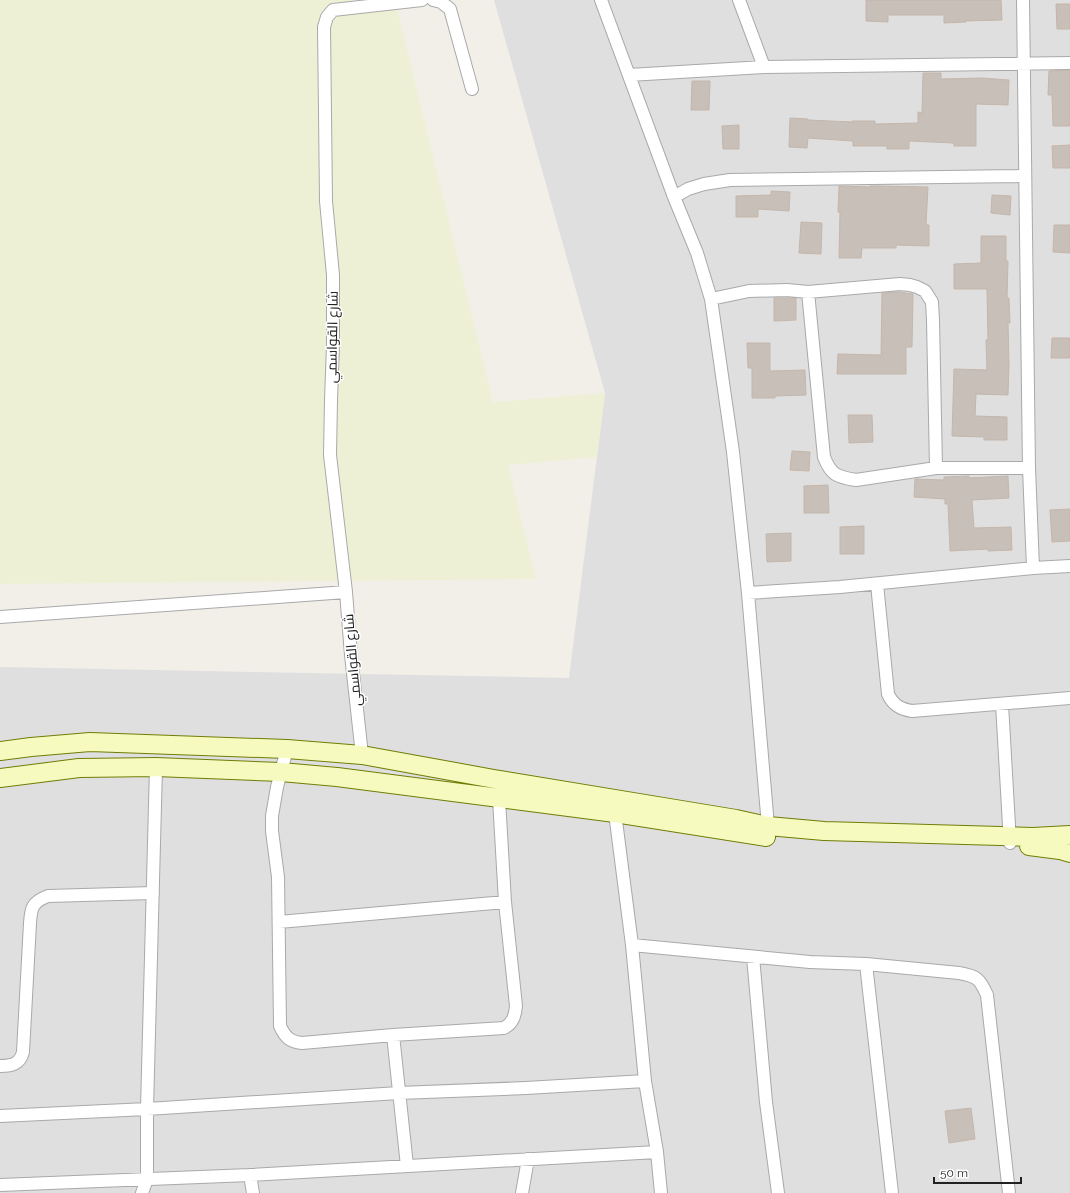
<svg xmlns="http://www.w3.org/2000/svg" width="1070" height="1193" viewBox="0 0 1070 1193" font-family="Raleway,Cairo,sans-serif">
<rect width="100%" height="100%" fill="#f2efe9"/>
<path fill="#e0dfdf" d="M494 0H1070V1193H0V667L569 678 605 393Z"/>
<path fill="#eef0d5" d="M0 0H395L493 402 605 393 597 457 508 465 536 579 0 584Z"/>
<path fill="#c7bfb8" stroke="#c4b6ab" d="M866 0H1001L1002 20 966 21V22L944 23V15H888V22L866 21Z
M1056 4H1070V29H1057Z
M1070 70V126H1053L1052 95H1048L1049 71Z
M923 73H941V79L982 78 1009 80 1008 105 976 104V146H954V143L909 141V149H887V146H853V141L808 138 807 148 789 147 790 118 808 119V120L852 122V121H875V124L918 123V112L922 113Z
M692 81H710L709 110H691Z
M739 125V149H723L722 126Z
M1070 145V168H1053L1052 146Z
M839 186 870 187V186H878L928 187 926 225H929V246L896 245V248H862L861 258H839L840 212H838Z
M771 191 790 192 789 211 758 209V217H736V196L771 195Z
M992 195 1011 196 1010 215 991 213Z
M801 222 822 223 821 254 799 253Z
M1054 225H1070V253L1053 252Z
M981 236H1006V261H1008L1007 298H1009L1010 323H1008L1009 364 1008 395 976 394 975 416 1007 417V440H984V437L952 436 954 369 987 370 986 340H988L987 289H954V264L981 263Z
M899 292 913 294 912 347H906V374H837L838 354 881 355 882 293Z
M774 298H796V320L774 321Z
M1052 338H1070V358H1051Z
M747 343H770V371L805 370 806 395 775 396V398H752V368H748Z
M848 415H872L873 442 849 443Z
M792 451 810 452 809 471 790 470Z
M969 476V478L1008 476 1009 498 972 500 974 528 1011 527 1012 550 988 551V549L950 551 948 504H945V499L914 497 915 479 944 480V477Z
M828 485 829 513H804V486Z
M1070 509V541L1052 542 1050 510Z
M864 526V554H840V527Z
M791 533V561L767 562 766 534Z
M971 1108 975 1139 949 1143 945 1111Z"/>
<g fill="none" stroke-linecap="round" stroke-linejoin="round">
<defs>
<path id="minor" d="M433 0 441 2 450 9 472 89
M601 0 674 197 697 253 711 299 733 452 748 593 768 826 770 831
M739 0 764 67
M1023 0 1029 468 1033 568
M629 75 764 67 1070 63
M674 197 688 189 704 184 730 180 1025 176
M808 292 824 457C831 475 837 477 856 480L936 468H1029
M711 299 749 291 787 290 808 292 900 284 910 285 917 287 925 291 932 302 933 320 936 468
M877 584 888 694C893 705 900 709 912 711L1070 698
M748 593 840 587 1033 568 1070 566
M0 617 346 592
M1002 704 1010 843
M287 749 277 787 272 816V831L278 877 280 1026C285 1037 290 1042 302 1043L393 1035 504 1028C513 1023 515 1016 516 1006L505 902 499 799
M362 755 351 655 346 592 330 455 331 400 333 345V275L326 201 324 27 327 17 333 10 422 0
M615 813 632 945 645 1081 657 1152 661 1193
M279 922 505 902
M632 945 810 962 866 964 959 973C977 976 980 979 987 995L1009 1193
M753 957 766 1102 778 1193
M866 964 892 1193
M393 1035 407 1166
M0 1066C12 1066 20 1064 23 1052L30 923C31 908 32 902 48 896L153 893
M0 1116 147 1109 399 1093 526 1088 645 1081
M250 1175 253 1193
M0 1185 250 1175 657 1152
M142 1193 147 1179V1109L156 767
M522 1193 528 1159"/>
<path id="secondary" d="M0 751 31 747 90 742 287 749 362 755 494 779 736 819 768 826 824 831 1033 837 1070 835
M0 778 79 768 156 767 281 772 337 777 615 813 766 837
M1029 846 1060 850 1070 853"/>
</defs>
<use href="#minor" stroke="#a9a9a9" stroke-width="14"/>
<use href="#secondary" stroke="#707d05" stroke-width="20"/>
<use href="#minor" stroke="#fff" stroke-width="12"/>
<use href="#secondary" stroke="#f7fabf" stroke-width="18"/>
</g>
<g text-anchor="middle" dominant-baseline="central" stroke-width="3" stroke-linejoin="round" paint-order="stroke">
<g font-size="14" fill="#222" stroke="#fff">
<text transform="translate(332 337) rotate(-89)">شارع القواسمي</text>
<text transform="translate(352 660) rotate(-95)">شارع القواسمي</text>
</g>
</g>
<path d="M934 1177v6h87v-6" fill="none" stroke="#222222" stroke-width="2"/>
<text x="940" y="1177" font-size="12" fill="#222222" stroke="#ffffff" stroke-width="3" paint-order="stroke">50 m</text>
</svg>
